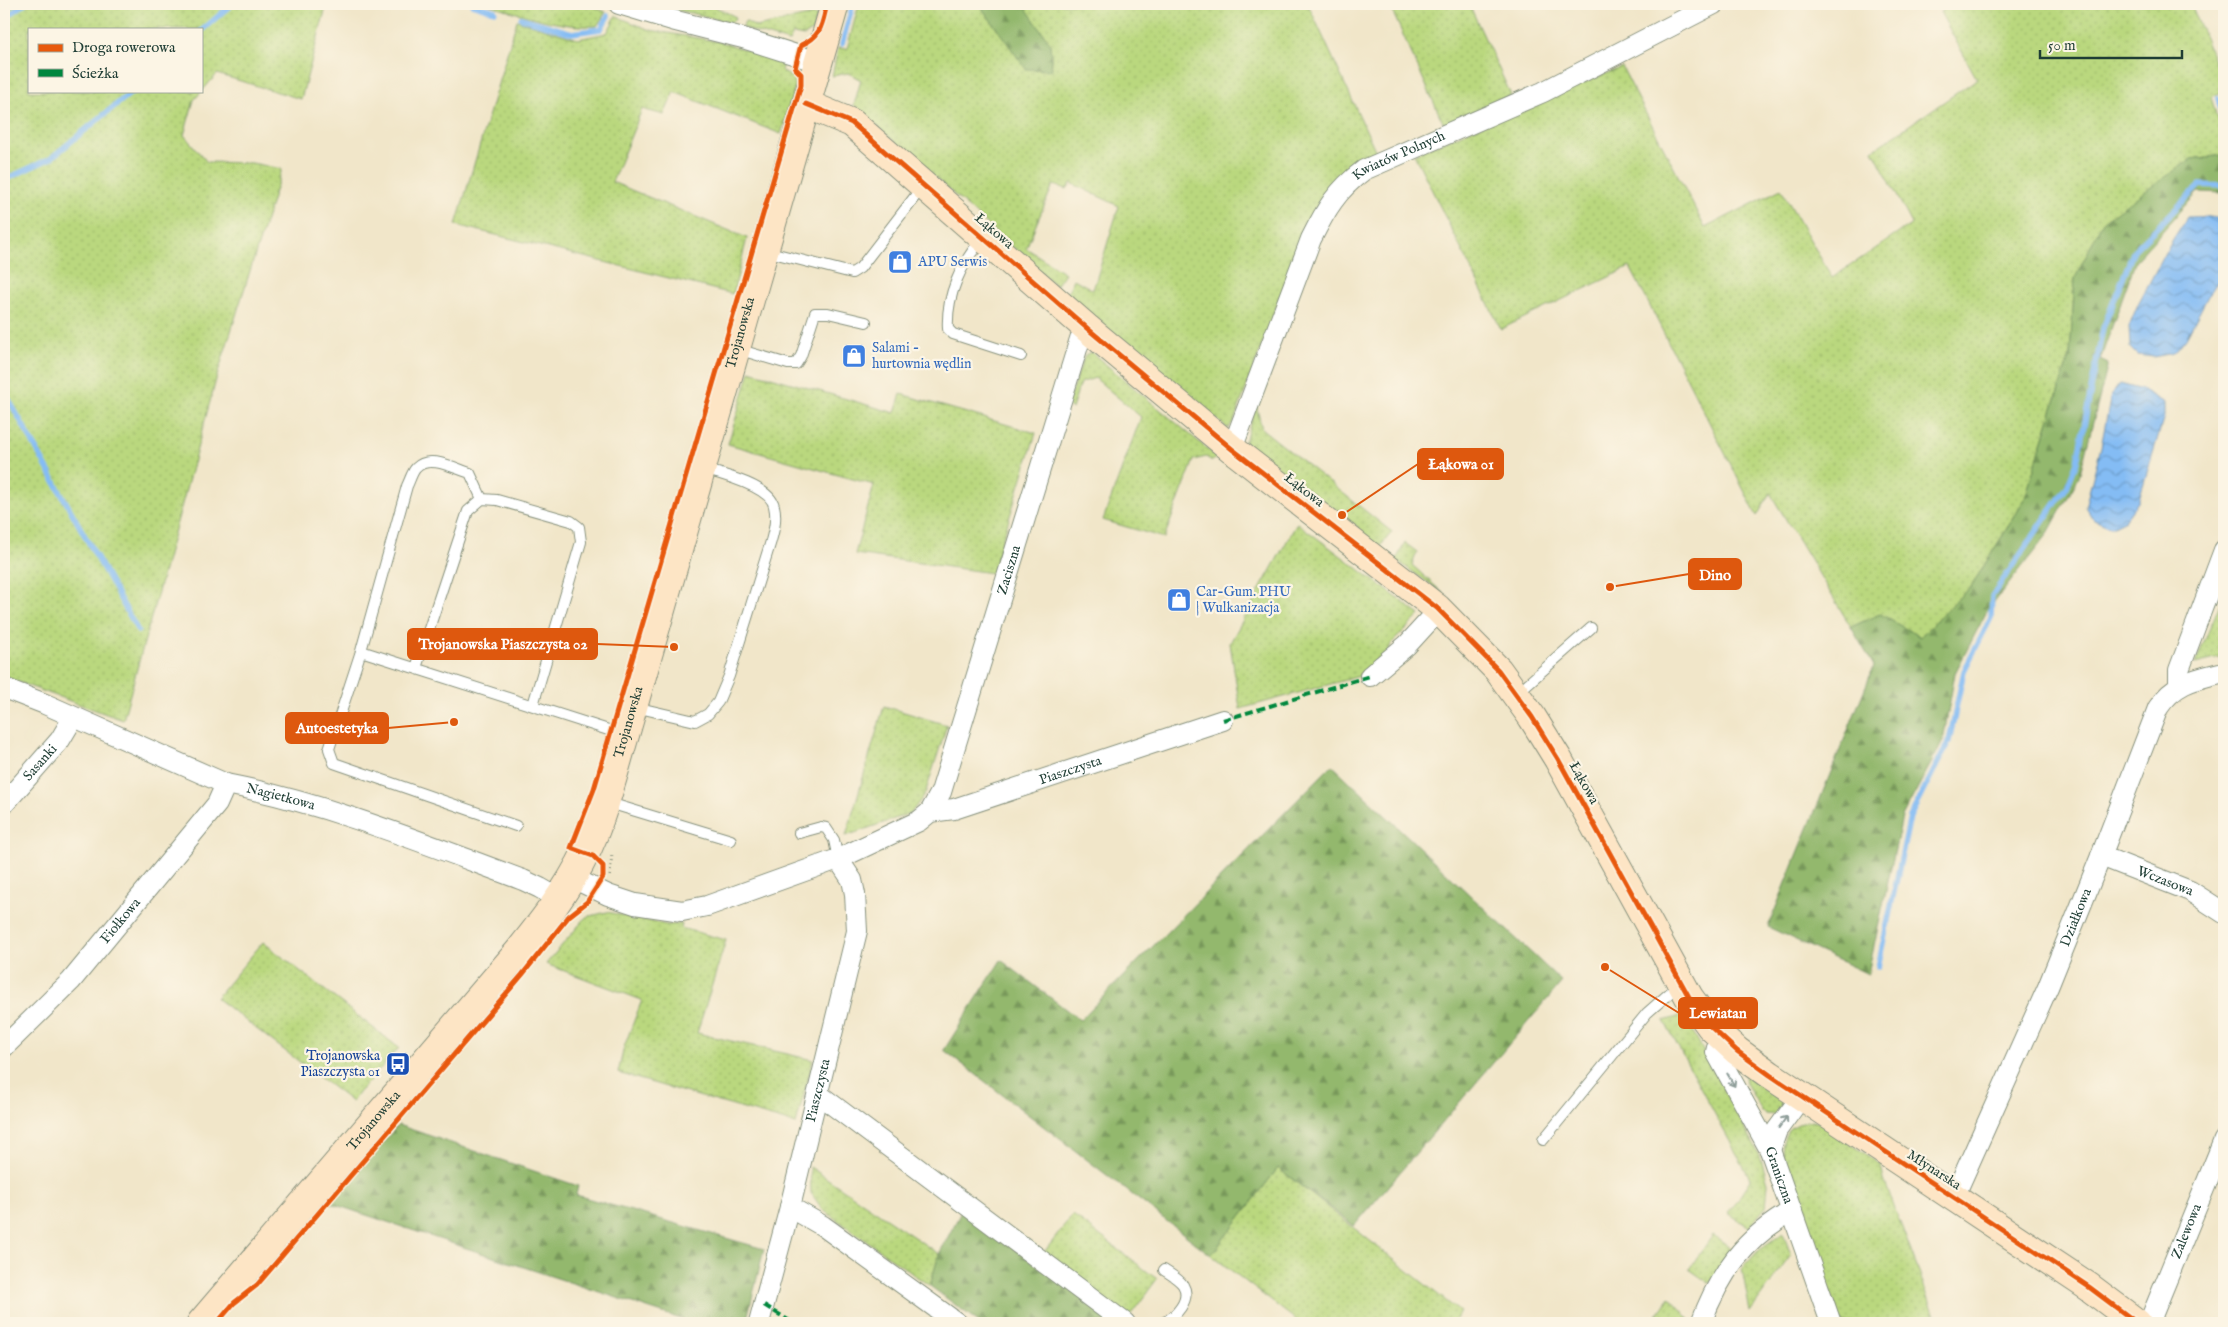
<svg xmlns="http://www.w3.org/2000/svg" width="2228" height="1327" viewBox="0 0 2228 1327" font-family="'IM FELL English',serif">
<defs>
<pattern id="grass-dots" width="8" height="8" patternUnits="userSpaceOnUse" patternTransform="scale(1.25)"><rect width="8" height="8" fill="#bad87e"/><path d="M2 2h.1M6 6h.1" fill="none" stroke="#9fba6e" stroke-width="1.8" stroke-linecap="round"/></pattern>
<pattern id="forest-firs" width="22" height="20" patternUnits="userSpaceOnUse" patternTransform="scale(1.25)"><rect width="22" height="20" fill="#93b86d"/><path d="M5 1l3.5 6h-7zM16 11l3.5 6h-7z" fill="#77975a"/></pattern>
<pattern id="water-waves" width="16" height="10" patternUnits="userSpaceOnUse" patternTransform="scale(1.25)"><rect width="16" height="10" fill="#84bcf4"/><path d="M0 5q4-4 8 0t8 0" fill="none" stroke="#6b9ac6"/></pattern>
</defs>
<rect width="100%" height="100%" fill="#fcf5e5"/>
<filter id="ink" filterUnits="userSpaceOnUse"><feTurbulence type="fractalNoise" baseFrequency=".02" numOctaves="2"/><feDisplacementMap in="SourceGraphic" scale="10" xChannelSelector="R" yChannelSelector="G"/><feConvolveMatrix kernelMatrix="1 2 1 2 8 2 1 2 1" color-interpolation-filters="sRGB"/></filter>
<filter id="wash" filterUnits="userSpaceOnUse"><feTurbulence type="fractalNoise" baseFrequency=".0096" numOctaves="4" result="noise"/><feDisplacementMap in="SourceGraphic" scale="20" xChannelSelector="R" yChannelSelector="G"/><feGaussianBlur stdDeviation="1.12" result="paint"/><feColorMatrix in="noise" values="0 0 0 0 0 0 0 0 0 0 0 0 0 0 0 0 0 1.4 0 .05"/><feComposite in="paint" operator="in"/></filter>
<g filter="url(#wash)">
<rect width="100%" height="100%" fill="#f1e6c9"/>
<path fill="url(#grass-dots)" stroke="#6c8a59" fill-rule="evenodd" d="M4 4H327L301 99 217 74 194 100 184 135 207 162 252 163 282 169 217 376 123 720 4 677ZM29 29H201V91H29Z
M488 4H587L606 12 597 26C560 28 523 15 488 4Z
M651 4H709L736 17 731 23C705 15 678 11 651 4Z
M859 4H1308L1377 154C1340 177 1328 188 1306 226L1234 421 1228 429 1066 295 1074 279 1093 290 1119 206 1071 183 1067 189 1053 185 1026 248 1065 273 1056 286 854 105 861 80 848 73 832 76 838 48 847 49Z
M1389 4H1469L1511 95 1445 127Z
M1951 4H2191L2224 84V99L2222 92 2211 97 2224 142V155L2191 159 2075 278 2070 354 2024 501 1972 585 1920 638 1880 614 1851 627 1770 493 1757 516 1630 267 1501 329 1414 154 1622 67 1705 228 1781 189 1832 278 1912 224 1873 150 1977 79 1940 12Z
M813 15 817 16 812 31 804 36 793 34 789 42 742 28 745 21 756 27Z
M616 16 650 30 721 42 784 62 781 70 794 79 795 86 781 134 674 92 664 115 642 109 612 182 747 238 733 294 456 225 517 20 578 39 607 33Z
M1091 352 1217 457 1212 461 1206 457 1194 460 1164 538 1103 520 1141 417 1095 378 1080 383 1072 409 1067 404 1085 355Z
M750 371 895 413 901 394 1036 433 992 573 855 554 874 485 728 444Z
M1256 405 1262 429 1392 532 1378 549 1357 532 1359 528 1299 483 1296 485 1244 445Z
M1297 523 1420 615 1391 644 1386 659 1367 674 1240 709 1230 643Z
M1405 543 1417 552 1412 565 1444 594 1396 560Z
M2224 594V657L2195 664Z
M884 706 947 725 925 794 911 813 846 836Z
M607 912 667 925 682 924 681 928 726 940 697 1033 813 1060 796 1124 618 1073 624 1047 642 1000 546 964 586 917Z
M263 942 399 1048 358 1093 352 1102 216 998Z
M1684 1015 1760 1156 1768 1183 1766 1207 1749 1227 1728 1213 1751 1180 1664 1021Z
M1747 1075 1782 1099 1780 1111 1776 1115 1766 1114 1762 1111 1746 1083 1745 1077Z
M1813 1121 1823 1124 1881 1165 1884 1180 1938 1323H1841L1784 1169C1780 1142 1781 1124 1813 1121Z
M810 1167 939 1254 930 1286 823 1210 811 1193Z
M1278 1168 1460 1312 1452 1323H1300L1211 1255Z
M1073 1215 1157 1279 1126 1321 1041 1256Z
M1783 1233 1791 1255 1750 1312 1742 1269 1757 1252Z
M1713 1235 1734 1250 1709 1283 1689 1269Z
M1670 1297 1693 1323H1651Z"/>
<path fill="url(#forest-firs)" stroke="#597a50" d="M979 4H1023L1050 43 1052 70 1026 69Z
M2224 155V193L2198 192 2136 260 2100 360 2108 364 2079 477 2047 535 1986 613 1955 673 1943 741 1902 817 1868 974 1768 927 1874 666 1851 627 1880 614 1920 637 1972 585 2024 501 2070 354 2075 278 2103 221 2191 159Z
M1332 765 1562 982 1354 1226 1278 1168 1211 1255 944 1050 1001 960 1080 1020Z
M398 1125 578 1186 576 1195 764 1249 746 1323H693L330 1203Z
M962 1210 1116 1323H980L930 1286 939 1254Z"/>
<path fill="url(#water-waves)" stroke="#527c94" d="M2187 217C2199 217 2217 214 2224 224V272L2208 296 2186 338 2174 353 2153 357 2137 355 2130 348 2129 326 2138 304 2170 244Z
M2120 384 2143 390 2164 403V417L2138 502 2125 520 2111 527 2094 520 2085 507 2101 447 2111 395Z"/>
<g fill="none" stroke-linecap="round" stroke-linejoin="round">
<path stroke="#84bcf4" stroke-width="5.5" d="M472 4 495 11
M521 18 572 33 601 29 608 16
M4 19 24 4
M201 31 232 4
M842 44 853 4
M2218 99 2224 120
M4 180 51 158 133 91
M4 391 138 631
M1878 967 1910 817 1949 741 1964 671 1991 618 1992 596 2067 487 2077 462 2103 328 2134 250 2200 185 2224 186"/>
</g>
</g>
<g filter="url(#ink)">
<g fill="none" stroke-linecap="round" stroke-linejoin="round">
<defs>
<path id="lane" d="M983 238C961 263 946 296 948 329L953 334 1021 356
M765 251 852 273 860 268 923 186
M737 349 788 364H796L801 356 815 313H828L866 322
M361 651 407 486C410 480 412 472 416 468 429 454 454 468 470 473L482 499
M416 668 468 511 482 499 497 500 571 521 579 527 581 542 533 705
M1517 693 1591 628
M635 707 695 721 708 714 718 702 729 676 771 541C774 530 777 518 774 506 770 486 721 474 703 469
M606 802 731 840
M516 826 334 763 329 749 361 651 624 735
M799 833 821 827 826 828 834 840 838 859
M1543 1140 1647 1013 1681 983
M1163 1323C1175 1317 1192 1300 1183 1285 1179 1279 1170 1274 1164 1270"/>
<g id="street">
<path d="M619 4 672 20 743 38 818 62"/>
<path id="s1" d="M1232 449 1311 239C1326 209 1337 190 1364 170L1543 92 1714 4"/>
<path d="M1370 676 1407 645 1439 610"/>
<path d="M2179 686V670L2224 550"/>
<path id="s2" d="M4 688 45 704 226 784C329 804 426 844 523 880L540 888 559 899"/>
<path id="s3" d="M4 804 60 740 73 718"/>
<path id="s4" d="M930 812 941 792 1080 339 1088 329"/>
<path id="s5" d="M2101 856 2190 891 2224 913"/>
<path id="s6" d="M573 878 608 895 635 904 682 911 707 906 838 859 919 821 930 812 954 809 1223 720"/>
<path id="s7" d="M1720 1035 1716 1052 1770 1150 1831 1323"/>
<path id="s8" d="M4 1047 71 981 217 804 226 784"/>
<path d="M818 1094 1125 1323"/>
<path d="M1770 1150 1777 1130 1802 1096"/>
<path id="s9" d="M1954 1197 2048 987 2101 856 2158 708C2175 682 2196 679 2224 672"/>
<path d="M790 1207 823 1226 957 1323"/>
<path id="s10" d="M759 1323 790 1207 857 931 855 894 852 880 838 859"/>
<path d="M1701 1323C1719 1274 1745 1237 1792 1211"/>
<path id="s11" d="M2149 1323 2224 1140"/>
</g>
<g id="secondary">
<path d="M806 104 852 123 1088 329 1232 449 1437 608 1498 670 1532 717 1558 759 1689 997 1711 1027 1737 1051 1770 1075 2089 1287 2137 1323"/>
<path id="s12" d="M201 1323 520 950C549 914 577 877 594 834 607 802 615 768 625 735L835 4"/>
</g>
</defs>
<use href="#lane" stroke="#88927e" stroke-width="12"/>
<use href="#street" stroke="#88927e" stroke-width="22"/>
<use href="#secondary" stroke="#88927e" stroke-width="30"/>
<path stroke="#88927e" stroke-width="3" stroke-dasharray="1 4" stroke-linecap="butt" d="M610 876 612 853"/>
<use href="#lane" stroke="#fff" stroke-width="10"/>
<use href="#street" stroke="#fff" stroke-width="20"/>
<use href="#secondary" stroke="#fde5c5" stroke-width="28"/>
<path stroke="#00873e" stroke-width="4" stroke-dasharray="8 4" stroke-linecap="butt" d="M1223 720 1370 676
M764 1305 793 1323"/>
<defs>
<path id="cycleway" d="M806 104 852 123 1088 329 1232 449 1437 608 1498 670 1532 717 1558 759 1689 997 1711 1027 1737 1051 1770 1075 2089 1287 2137 1323
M217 1323 234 1303 257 1285 522 975 569 916 587 902 603 877V866L593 856 571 848 594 789 801 85V74L795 68 801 45C822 36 822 24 827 4"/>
</defs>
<use href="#cycleway" stroke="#fcf5e5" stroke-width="8"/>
<use href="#cycleway" stroke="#e8590c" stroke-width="5"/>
</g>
<defs><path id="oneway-shaft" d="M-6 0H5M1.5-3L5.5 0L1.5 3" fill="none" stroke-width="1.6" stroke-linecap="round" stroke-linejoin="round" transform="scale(1.25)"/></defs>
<g stroke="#8f9e9a">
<use href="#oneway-shaft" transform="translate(1731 1080) rotate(60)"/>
<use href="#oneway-shaft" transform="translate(1783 1122) rotate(-54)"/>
</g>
</g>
<defs>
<symbol id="shop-square" viewBox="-11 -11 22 22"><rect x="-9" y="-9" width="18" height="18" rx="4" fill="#3f7fe0" stroke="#fcf5e5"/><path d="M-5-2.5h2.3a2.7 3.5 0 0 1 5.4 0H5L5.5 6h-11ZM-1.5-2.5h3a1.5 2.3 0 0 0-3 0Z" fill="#fff"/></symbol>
<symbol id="bus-square" viewBox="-11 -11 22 22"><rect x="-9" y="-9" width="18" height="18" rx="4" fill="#1a4fb4" stroke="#fcf5e5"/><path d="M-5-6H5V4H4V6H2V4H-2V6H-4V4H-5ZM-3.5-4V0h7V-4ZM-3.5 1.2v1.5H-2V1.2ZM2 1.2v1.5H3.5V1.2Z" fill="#fff"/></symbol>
</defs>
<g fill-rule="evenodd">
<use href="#shop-square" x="886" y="248" width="28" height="28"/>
<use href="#shop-square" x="840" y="342" width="28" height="28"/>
<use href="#shop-square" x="1165" y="586" width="28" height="28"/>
<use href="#bus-square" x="384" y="1050" width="28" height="28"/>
</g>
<g text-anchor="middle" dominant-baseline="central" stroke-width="4.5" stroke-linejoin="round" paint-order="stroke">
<g font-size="14" fill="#1f3d34" stroke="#fcf5e5">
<text stroke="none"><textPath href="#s1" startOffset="350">Kwiatów Polnych</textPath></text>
<text transform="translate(994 231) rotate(41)">Łąkowa</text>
<text stroke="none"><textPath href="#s12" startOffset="1151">Trojanowska</textPath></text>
<text transform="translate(1304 490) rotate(38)">Łąkowa</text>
<text stroke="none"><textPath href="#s4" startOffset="255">Zaciszna</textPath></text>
<text stroke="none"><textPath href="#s12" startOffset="746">Trojanowska</textPath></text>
<text stroke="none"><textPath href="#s3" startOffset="55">Sasanki</textPath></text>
<text stroke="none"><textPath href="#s6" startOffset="530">Piaszczysta</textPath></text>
<text transform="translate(1584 783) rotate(61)">Łąkowa</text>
<text stroke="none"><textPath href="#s2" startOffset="298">Nagietkowa</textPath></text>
<text stroke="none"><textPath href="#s5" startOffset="69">Wczasowa</textPath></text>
<text stroke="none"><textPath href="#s9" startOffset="305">Działkowa</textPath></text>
<text stroke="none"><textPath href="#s8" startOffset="172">Fiołkowa</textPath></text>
<text stroke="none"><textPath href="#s10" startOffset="240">Piaszczysta</textPath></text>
<text stroke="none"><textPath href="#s12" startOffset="266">Trojanowska</textPath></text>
<text transform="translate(1934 1170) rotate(33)">Młynarska</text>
<text stroke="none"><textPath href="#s7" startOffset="156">Graniczna</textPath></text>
<text stroke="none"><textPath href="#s11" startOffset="99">Zalewowa</textPath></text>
</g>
<g font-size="14" fill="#366cbe" stroke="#fcf5e5" text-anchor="start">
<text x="918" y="262">APU Serwis</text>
<text x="872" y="348">Salami -<tspan x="872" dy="16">hurtownia wędlin</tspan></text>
<text x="1196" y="592">Car-Gum. PHU<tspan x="1196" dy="16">| Wulkanizacja</tspan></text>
</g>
<g font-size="14" fill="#164399" stroke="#fcf5e5" text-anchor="end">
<text x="380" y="1056">Trojanowska<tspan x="380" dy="16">Piaszczysta 01</tspan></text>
</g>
</g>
<path fill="none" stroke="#de580e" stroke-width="2" d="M1342 515L1418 464M1610 587L1689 574M674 647L597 644M454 722L388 728M1605 967L1679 1013"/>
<g fill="#de580e" stroke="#fcf5e5" stroke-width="2">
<circle cx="1342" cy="515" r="5"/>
<circle cx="1610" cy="587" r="5"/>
<circle cx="674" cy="647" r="5"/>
<circle cx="454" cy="722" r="5"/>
<circle cx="1605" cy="967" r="5"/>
</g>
<g fill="#de580e" stroke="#de580e" stroke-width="2">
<rect x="1418" y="449" width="85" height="30" rx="5"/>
<rect x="1689" y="559" width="52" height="30" rx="5"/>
<rect x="408" y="629" width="189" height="30" rx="5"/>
<rect x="286" y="713" width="102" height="30" rx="5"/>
<rect x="1679" y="998" width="78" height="30" rx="5"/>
</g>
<g font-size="15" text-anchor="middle" font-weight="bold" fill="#fff">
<text x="1461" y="469">Łąkowa 01</text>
<text x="1715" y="580">Dino</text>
<text x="503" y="649">Trojanowska Piaszczysta 02</text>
<text x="337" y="733">Autoestetyka</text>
<text x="1718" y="1018">Lewiatan</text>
</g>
<rect width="2228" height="1327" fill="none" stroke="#fcf5e5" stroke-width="20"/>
<rect x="28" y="28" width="175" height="65" fill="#fcf5e5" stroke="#a4ab9e"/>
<rect x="38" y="44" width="25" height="8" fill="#e8590c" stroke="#a4ab9e"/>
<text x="72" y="52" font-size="15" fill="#1f3d34">Droga rowerowa</text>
<rect x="38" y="69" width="25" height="8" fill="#00873e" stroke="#a4ab9e"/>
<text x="72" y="78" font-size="15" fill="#1f3d34">Ścieżka</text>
<path d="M2040 50v8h142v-8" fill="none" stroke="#1f3d34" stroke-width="2.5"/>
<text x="2048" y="50" font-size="15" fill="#1f3d34" stroke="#fcf5e5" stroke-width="4" paint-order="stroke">50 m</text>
</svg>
